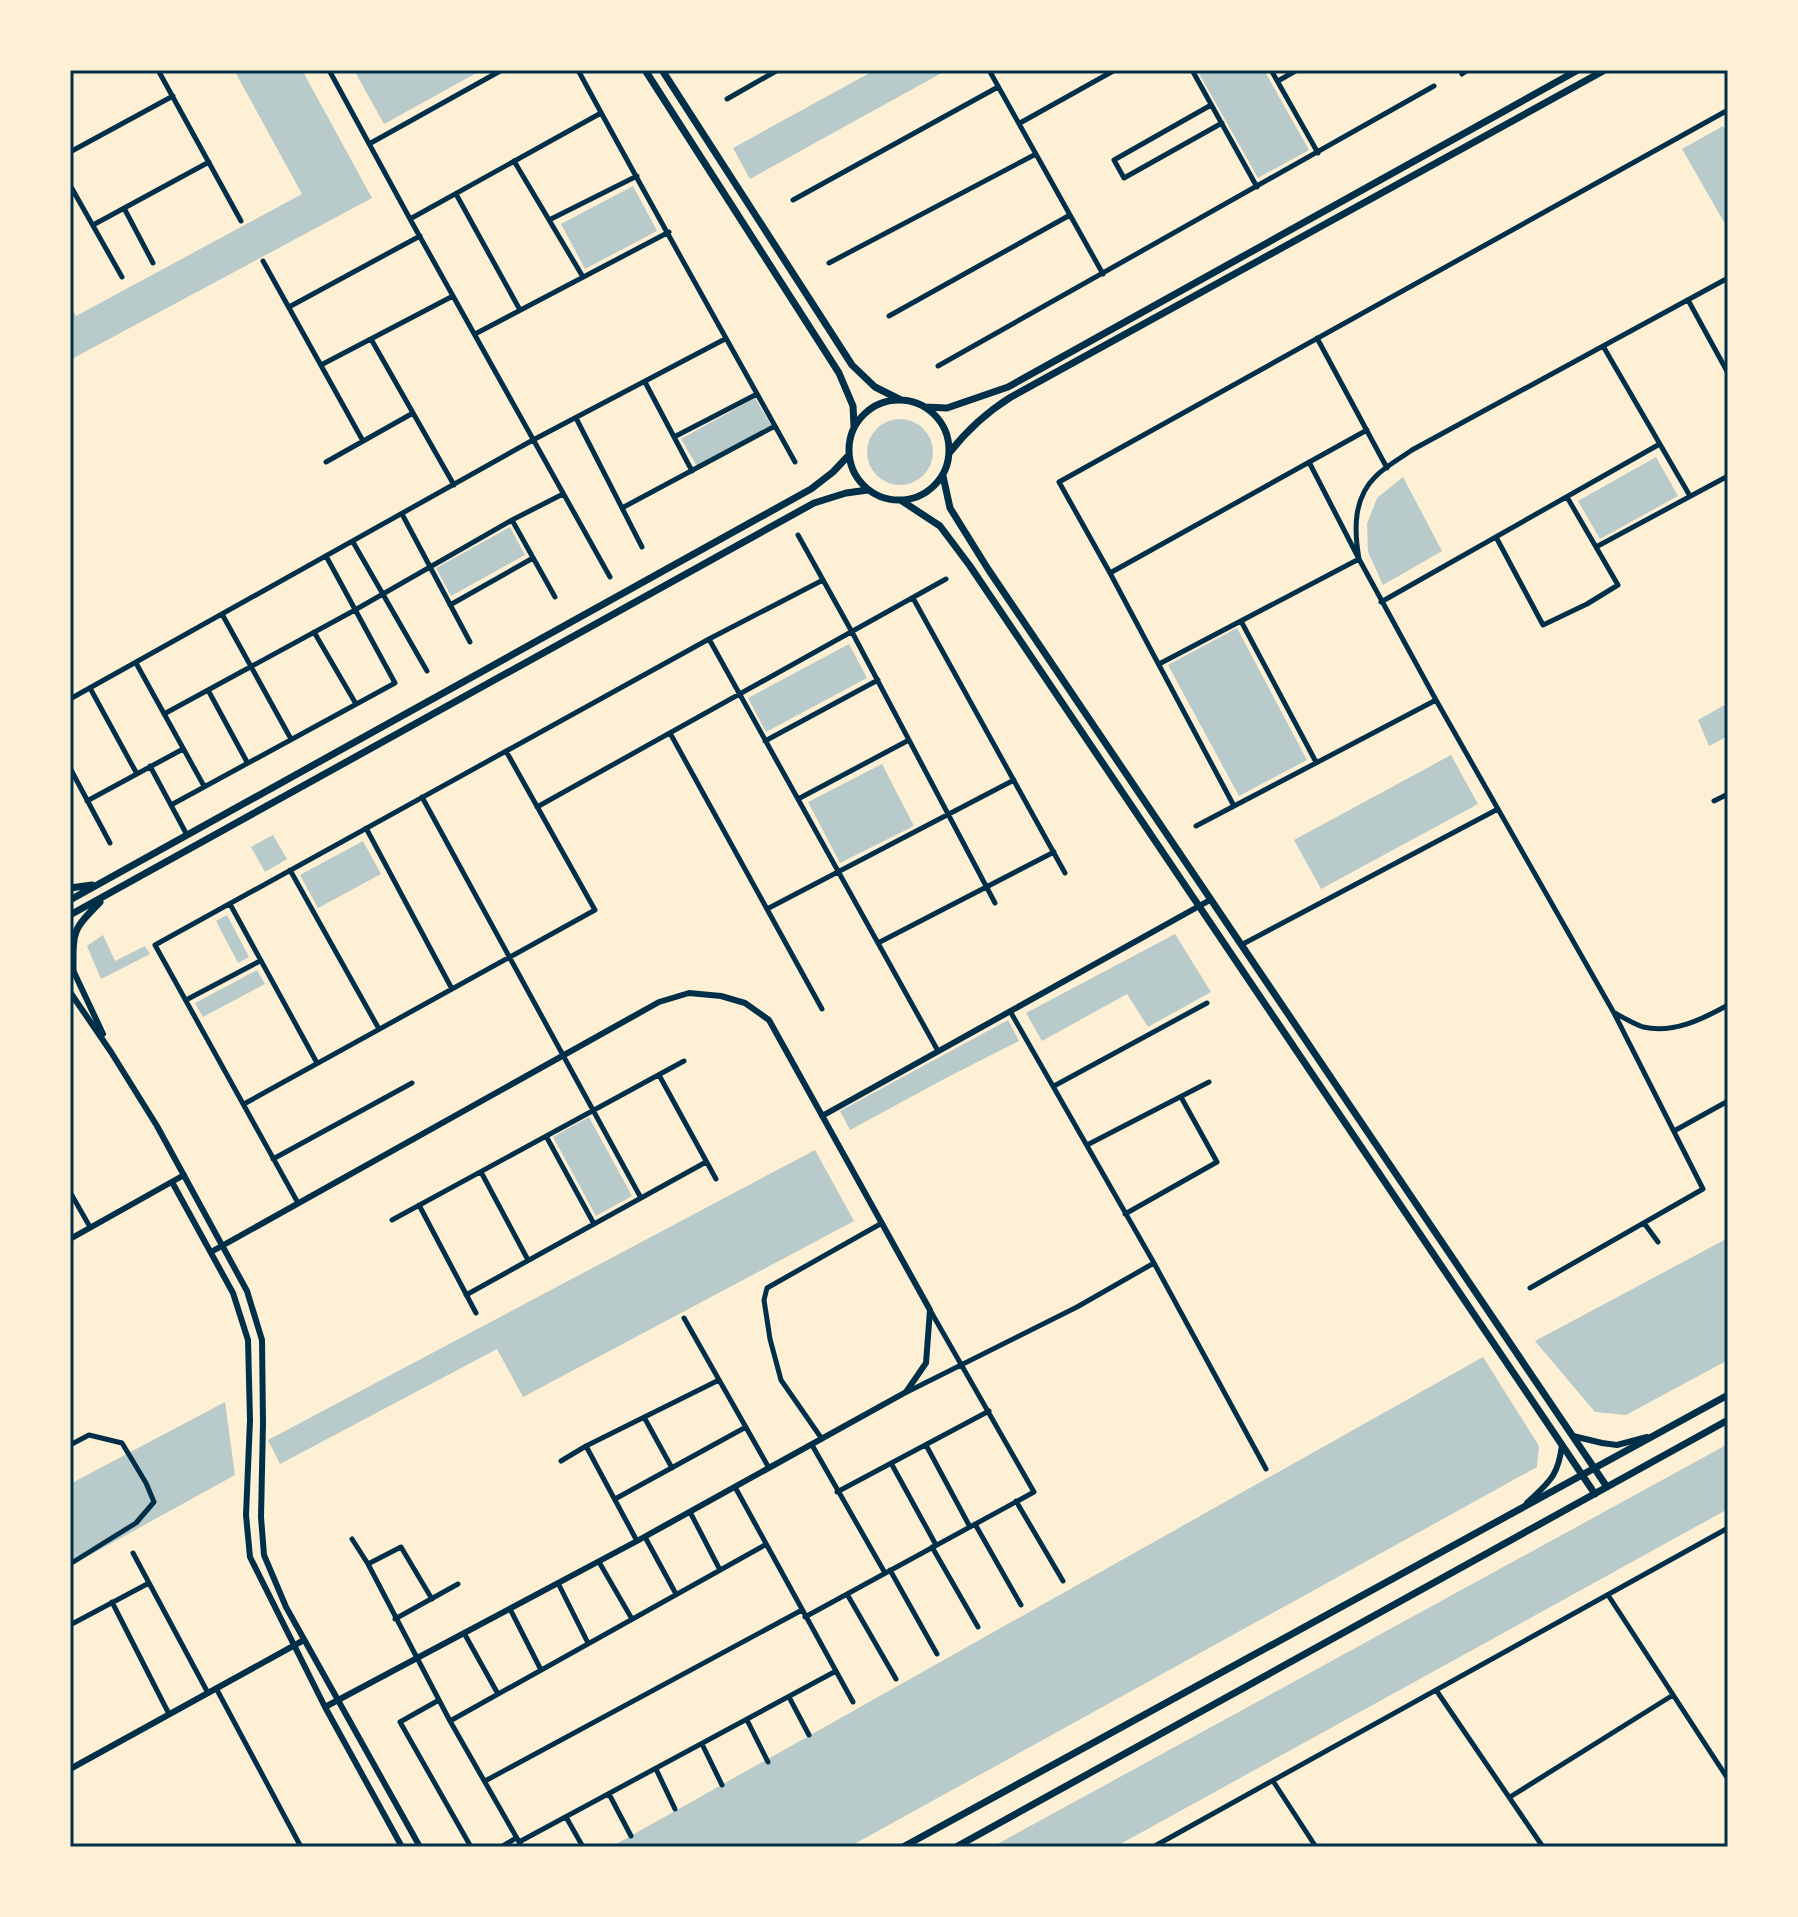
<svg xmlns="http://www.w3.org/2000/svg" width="1798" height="1917" viewBox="0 0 1798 1917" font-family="'Nunito Sans',sans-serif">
<rect width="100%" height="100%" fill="#fdf0d5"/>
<path fill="#b9caca" d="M234 70H302L372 198 70 360V305L76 316 302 194Z
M354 70H482L384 124Z
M875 70H947L750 179 733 148Z
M1197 70H1264L1309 150 1258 178Z
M1723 126 1728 134V229L1682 149Z
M633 186 657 231 585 269 561 224Z
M755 398 771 425 697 466 681 439Z
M867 452a33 33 0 1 1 66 0a33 33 0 1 1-66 0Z
M1656 457 1678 496 1600 539 1578 501Z
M1403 477 1442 551 1383 585 1368 552 1367 524 1377 498Z
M510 527 525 555 451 596 436 568Z
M1237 628 1307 760 1239 796 1168 665Z
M849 644 867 678 766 732 748 698Z
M1728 703V736L1709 746 1698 720Z
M1451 755 1478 804 1321 889 1294 840Z
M882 764 914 826 840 863 808 802Z
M273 835 287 859 265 872 251 847Z
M363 841 381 874 318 908 300 875Z
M227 915 249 957 238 963 216 921Z
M1175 934 1211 992 1148 1027 1127 994 1042 1041 1026 1013Z
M103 935 115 961 145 946 150 954 101 979 87 946Z
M257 970 265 984 203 1017 195 1003Z
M1008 1020 1019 1041 946 1078 850 1130 840 1111Z
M589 1117 632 1196 596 1216 553 1137Z
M815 1150 854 1221 523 1397 497 1349 280 1464 268 1440Z
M1728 1238V1360L1626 1415 1595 1412 1535 1341Z
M1483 1357 1539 1446 1537 1467 849 1847H611Z
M225 1402 235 1475 70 1566V1484Z
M1728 1444V1509L1115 1847H992Z"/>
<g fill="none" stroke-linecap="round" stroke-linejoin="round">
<path stroke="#003049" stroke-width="5" d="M158 70 241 221
M329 70 410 219 610 577
M578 70C649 202 723 332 795 462
M989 70 1103 274
M1192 70 1257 187
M1271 70 1318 153
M1462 74 1468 70
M1278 81 1297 70
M727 99 778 70
M1211 105 1114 160 1124 178 1222 123
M1020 123 1115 70
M369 144 502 70
M70 152 173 96
M514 161 583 277
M70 185 122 277
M456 194 520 310
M793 200 998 87
M124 208 153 263
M410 219 601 113
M549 220 637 176
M93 225 209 162
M263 261 363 441
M829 263 1036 154
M1688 300 1728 373
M289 307 420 236
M889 316 1070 215
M475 334 669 232
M1317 338 1387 468
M371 339 454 485
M1603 346 1690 496
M321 365 453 296
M938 366 1434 86
M645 382 692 471
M576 418 642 547
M674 437 757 394
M326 462 413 413
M622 508 775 426
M402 514 470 642
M512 520 555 597
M798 535 852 632 995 903
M1496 537 1543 625 1587 604 1618 585 1567 497
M353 542 427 671
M1596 547 1728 476
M1110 573 1367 430
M913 598 1065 873
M1381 602 1658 445
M450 605 533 558
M222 614 291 739
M1241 621 1316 762
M314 632 356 704
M709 639 938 1051
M136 663 204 786
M1159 664 1359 559 1309 462
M90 688 137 774
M208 690 247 762
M70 699 533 440 725 339
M164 714 355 610 512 520 563 494
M670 733 822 1009
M765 741 878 680
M150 766 187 835
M70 768 110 843
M422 797 641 1198
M798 799 909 740
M87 801 183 749
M1714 801 1728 794
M171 805 395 683 326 556
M1234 806 1110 573 1059 482 1728 110
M537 807 946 579
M1196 826 1436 700
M366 828 452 989
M290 870 379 1029
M230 904 317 1063
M767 909 1014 780
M878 943 1054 852
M1241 945 1498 809
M186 1000 260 961
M1010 1011 1154 1263 1266 1469
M1615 1013C1624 1018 1634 1024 1643 1027 1673 1034 1703 1019 1728 1005
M659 1075 716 1179
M1054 1086 1207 1003
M244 1104 595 910 506 751
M1674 1131 1728 1101
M546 1136 594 1224
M1087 1145 1209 1082
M273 1159 412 1083
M481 1172 528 1260
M70 1192 90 1227
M298 1203 155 945 709 639 823 580
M419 1205 476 1313
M1125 1214 1217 1162 1181 1097
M392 1220 684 1061
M1644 1223 1658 1242
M1530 1288 1703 1189 1614 1013 1436 700 1359 559C1354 530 1353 498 1376 476 1386 466 1401 458 1412 450L1728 278
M466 1295 706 1162
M684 1318 769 1468
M907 1392 1077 1307 1154 1263
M644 1417 672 1468
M822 1439 781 1380 770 1339 764 1300 767 1288 882 1223
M70 1445 89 1435 122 1443 146 1483 154 1502 136 1523 70 1564
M812 1445 885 1573
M926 1445 970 1527
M586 1446 637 1541
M561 1461 586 1446 719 1380
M891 1463 936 1545
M735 1487 853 1702
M837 1492 989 1411
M615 1499 746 1427
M1016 1501 1063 1581
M690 1512 720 1570
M975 1524 1021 1605
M645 1537 676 1594
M352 1539 368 1564 450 1721 522 1847
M932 1547 978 1627
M133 1553 208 1693
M599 1562 632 1619
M368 1564 401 1547 432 1599
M890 1570 937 1654
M558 1583 588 1643
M847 1594 896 1679
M1608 1595 1728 1779
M112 1602 169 1714
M510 1609 541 1670
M805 1617 1034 1492 930 1310
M395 1619 458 1584
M70 1625 149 1583
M464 1633 498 1694
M216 1688 301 1847
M1436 1690 1543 1847
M789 1697 809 1735
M439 1700 400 1722 471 1847
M747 1720 768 1762
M450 1721 765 1545
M702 1744 722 1785
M656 1769 675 1809
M485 1781 802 1610
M1273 1781 1316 1847
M609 1794 631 1836
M1510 1797 1673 1695
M566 1817 583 1847
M519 1842 836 1671
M501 1847 516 1838
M1153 1847 1728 1528"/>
<path stroke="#003049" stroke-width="6" d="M72 968 103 1034
M70 992 111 1052 157 1126 247 1291 262 1340 263 1423 261 1517 264 1555 286 1607 420 1847
M822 1116 1210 900
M172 1182 233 1293 248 1340 250 1420 246 1515 250 1557 325 1707 402 1847
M70 1239 184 1175
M211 1252 659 1002 689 993 721 996 745 1003 769 1020 930 1310 926 1363 906 1392 637 1541 325 1707
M1573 1436 1602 1443 1617 1445 1647 1437
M1527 1503C1549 1482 1558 1477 1562 1445
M70 1769 304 1640"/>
<path stroke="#003049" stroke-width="7" d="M645 70 839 373 853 406 854 426
M662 70 852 365 875 387 901 400
M849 450a50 50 0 1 1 100 0a50 50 0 1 1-100 0Z
M925 407 947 408 1008 387 1578 70
M950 452C968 429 987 412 1011 397L1605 70
M943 476 950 508 988 569 1607 1487
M902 501 940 526 970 566 1595 1494
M70 888 92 885
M70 900 811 489 833 472 849 455
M70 915 814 503 846 493 868 490
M73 970C73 930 72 931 100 902
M903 1847 1728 1395
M956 1847 1728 1420"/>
</g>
<rect width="1798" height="1917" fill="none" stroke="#fdf0d5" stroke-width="144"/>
<rect x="72" y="72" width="1654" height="1773" fill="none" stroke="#003049" stroke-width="3"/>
</svg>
